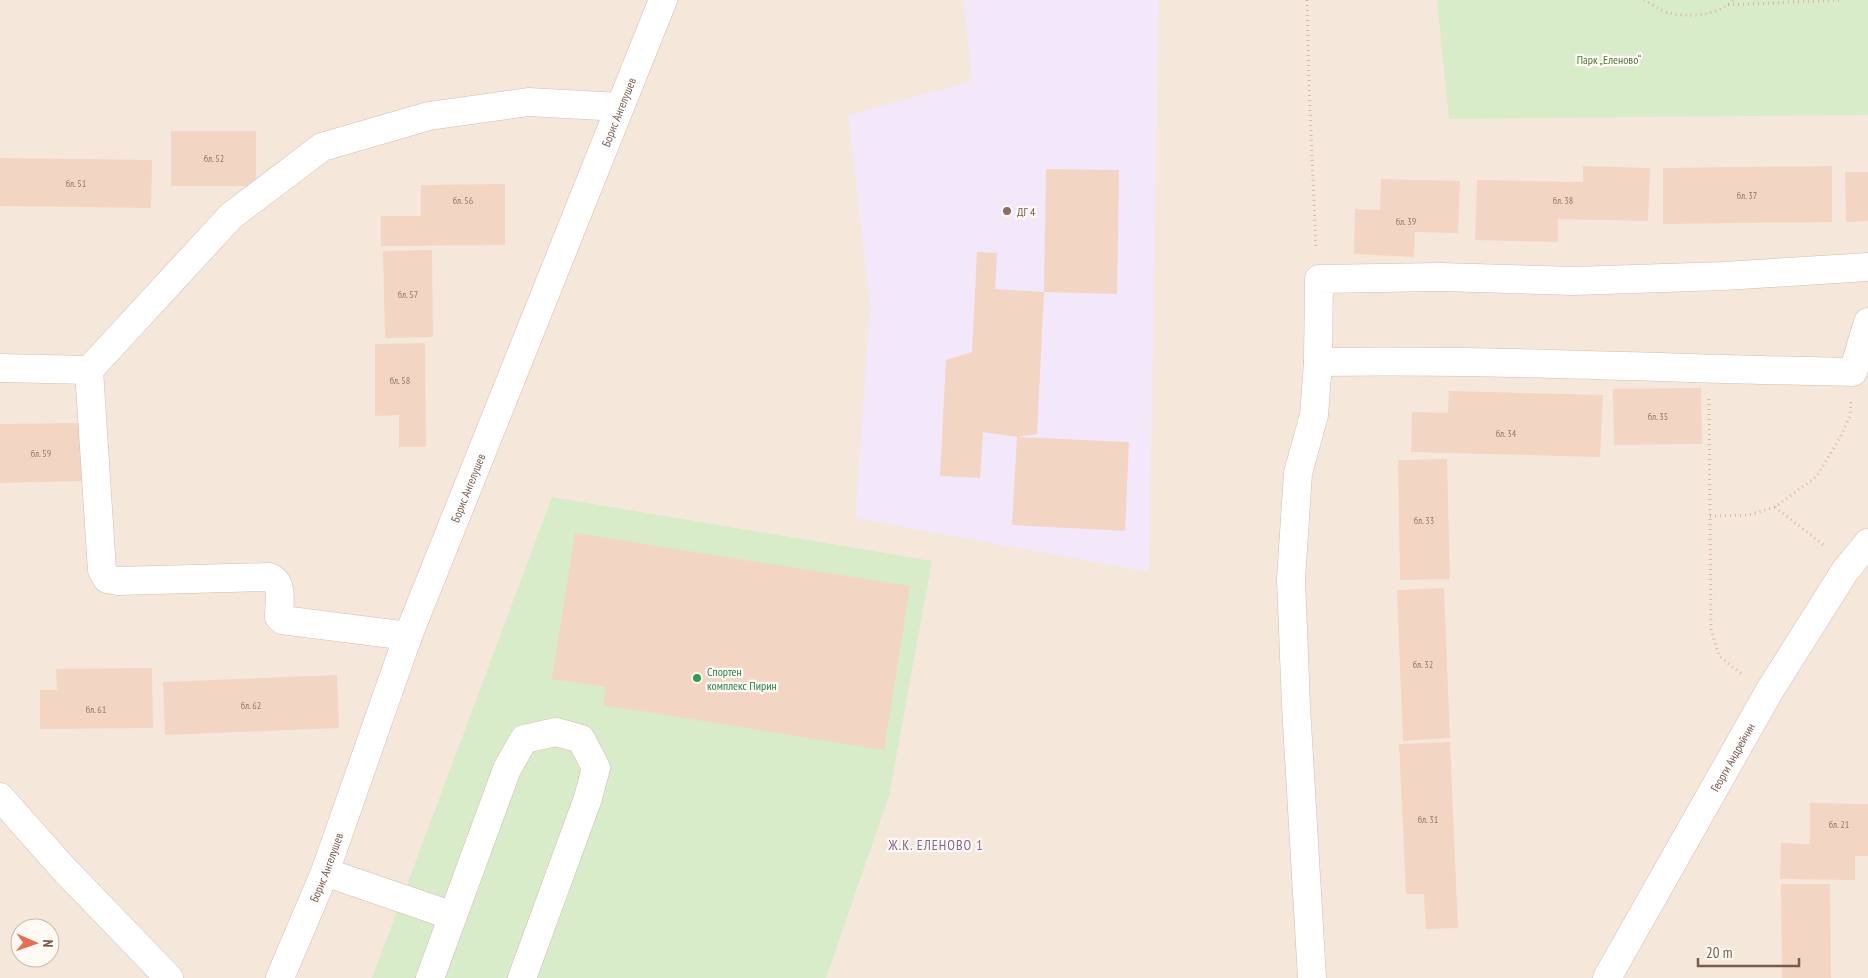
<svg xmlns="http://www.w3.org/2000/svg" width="1868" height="978" viewBox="0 0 1868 978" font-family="'PT Sans Narrow',sans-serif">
<rect width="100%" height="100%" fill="#fdf6ec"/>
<path fill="#f5e8da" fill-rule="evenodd" d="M0 0H1868V978H0ZM20 928H50V958H20Z"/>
<path fill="#f3e8fa" d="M963 0H1159L1149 572 855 518 870 307 848 115 972 81Z"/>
<path fill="#d8ecc9" d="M1437 0H1868V115L1449 119Z
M552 497 932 561 889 796 826 978H372Z"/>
<path fill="#f3d5c3" d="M171 131H256V186H171Z
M0 158 152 160 151 208 0 206Z
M1583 166 1650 168 1648 221 1558 219V242L1475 240 1477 180 1583 182Z
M1832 166V222L1663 224V168Z
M1046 169 1119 170 1117 294 1044 292Z
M1845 172H1868V221L1846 222Z
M1381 179 1460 181 1458 233 1415 232 1414 257 1354 254 1355 209 1380 210Z
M505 184V245L381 246V216H421V185Z
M432 250 433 337 385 338 383 251Z
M977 252 997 253 995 289 1044 292 1037 434 1017 437 983 432 980 478 940 476 946 360 972 352Z
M425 343 426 447H399V415L375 416V344Z
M1701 388 1702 444 1614 445 1613 389Z
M1449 391 1603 395 1600 457 1411 452 1412 412 1448 413Z
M81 423 82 481 0 483V424Z
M1017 437 1129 442 1125 531 1012 525Z
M1447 459 1450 579 1400 580 1398 460Z
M575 533 910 586 884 750 603 705 606 687 552 679Z
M1444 588 1450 738 1403 741 1397 590Z
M152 668 153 728 40 729V690H57L56 669Z
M337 675 339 728 165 735 163 682Z
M1450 742 1458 928 1426 929 1424 894H1406L1399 744Z
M1810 803 1868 804V856H1855V880L1780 879 1781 843 1810 844Z
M1781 884H1830L1831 978H1782Z"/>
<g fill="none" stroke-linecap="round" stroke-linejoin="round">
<defs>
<g id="minor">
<path d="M1318 362C1496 359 1675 369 1853 372L1868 322"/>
<path d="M0 368 89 370 102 570 107 579 118 581 269 577C284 582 279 603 279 617L282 620 408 636"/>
<path d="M89 370 231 216 322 147 429 116 528 102 620 107"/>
<path d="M0 797 62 867 169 978"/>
<path d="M325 872 453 916"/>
<path id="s1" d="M280 978 325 872 408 636 663 0"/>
<path d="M430 978 507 769 524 739 556 732 581 739 596 768 588 798 522 978"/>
<path d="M1312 978 1296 706 1291 579 1298 473 1314 415 1318 362 1319 279 1440 277 1574 281 1724 276 1868 267"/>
<path id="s2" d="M1607 978 1770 690 1845 571 1868 543"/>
</g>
</defs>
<use href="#minor" stroke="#d1beb0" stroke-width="29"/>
<path stroke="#d9b8a5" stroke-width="3" stroke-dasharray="1 4" stroke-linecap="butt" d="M1307 0 1309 84 1316 249
M1644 0C1652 4 1661 11 1669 13 1690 18 1718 15 1734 0
M1728 5 1839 0
M1709 399 1711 629 1719 656 1743 675
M1775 507 1826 547
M1710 516 1748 515 1775 507 1817 476 1841 436 1850 416 1851 402"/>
<use href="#minor" stroke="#fff" stroke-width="28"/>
</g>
<circle fill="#8d6e63" stroke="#fffaf3" stroke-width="2" cx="1007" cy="211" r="5"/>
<circle fill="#2e9e5b" stroke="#fffaf3" stroke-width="2" cx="697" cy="678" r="5"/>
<g text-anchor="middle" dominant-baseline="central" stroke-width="4.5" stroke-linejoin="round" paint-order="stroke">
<g font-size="10" fill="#987a6a">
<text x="214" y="158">бл. 52</text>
<text x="76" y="183">бл. 51</text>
<text x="1747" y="195">бл. 37</text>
<text x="463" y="200">бл. 56</text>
<text x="1563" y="200">бл. 38</text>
<text x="1406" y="221">бл. 39</text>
<text x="408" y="294">бл. 57</text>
<text x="400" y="380">бл. 58</text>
<text x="1658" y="416">бл. 35</text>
<text x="1506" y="433">бл. 34</text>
<text x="41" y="453">бл. 59</text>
<text x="1424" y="520">бл. 33</text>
<text x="1423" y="664">бл. 32</text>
<text x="251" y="705">бл. 62</text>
<text x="96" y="709">бл. 61</text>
<text x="1428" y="819">бл. 31</text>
<text x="1839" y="824">бл. 21</text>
</g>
<g font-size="12" fill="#537a41" stroke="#fffaf3">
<text x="1609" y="59">Парк „Еленово“</text>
</g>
<g font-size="12" fill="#7a5c4d" stroke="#fffaf3">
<text stroke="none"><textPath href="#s1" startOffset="930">Борис Ангелушев</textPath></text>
<text stroke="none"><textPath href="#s1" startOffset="525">Борис Ангелушев</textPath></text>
<text stroke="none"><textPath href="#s2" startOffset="254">Георги Андрейчин</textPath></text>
<text stroke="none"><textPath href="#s1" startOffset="120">Борис Ангелушев</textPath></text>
</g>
<g font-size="12" fill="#785e54" stroke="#fffaf3" text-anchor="start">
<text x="1017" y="211">ДГ 4</text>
</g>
<g font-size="12" fill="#27864d" stroke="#fffaf3" text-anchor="start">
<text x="707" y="671">Спортен<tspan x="707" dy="14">комплекс Пирин</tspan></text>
</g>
<g font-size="14" letter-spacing="1" fill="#846695" stroke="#fffaf3">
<text x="936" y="845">Ж.К. ЕЛЕНОВО 1</text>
</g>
</g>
<g transform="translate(35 943) rotate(92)"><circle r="24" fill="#fffaf3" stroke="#cabbb1"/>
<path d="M0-4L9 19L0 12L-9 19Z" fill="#e76f51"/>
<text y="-8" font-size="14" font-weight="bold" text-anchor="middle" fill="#7a5c4d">N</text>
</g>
<path d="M1698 958v8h101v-8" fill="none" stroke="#7a5c4d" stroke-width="2.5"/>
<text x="1706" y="958" font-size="15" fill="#7a5c4d" stroke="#fffaf3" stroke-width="4" paint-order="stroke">20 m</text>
</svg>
